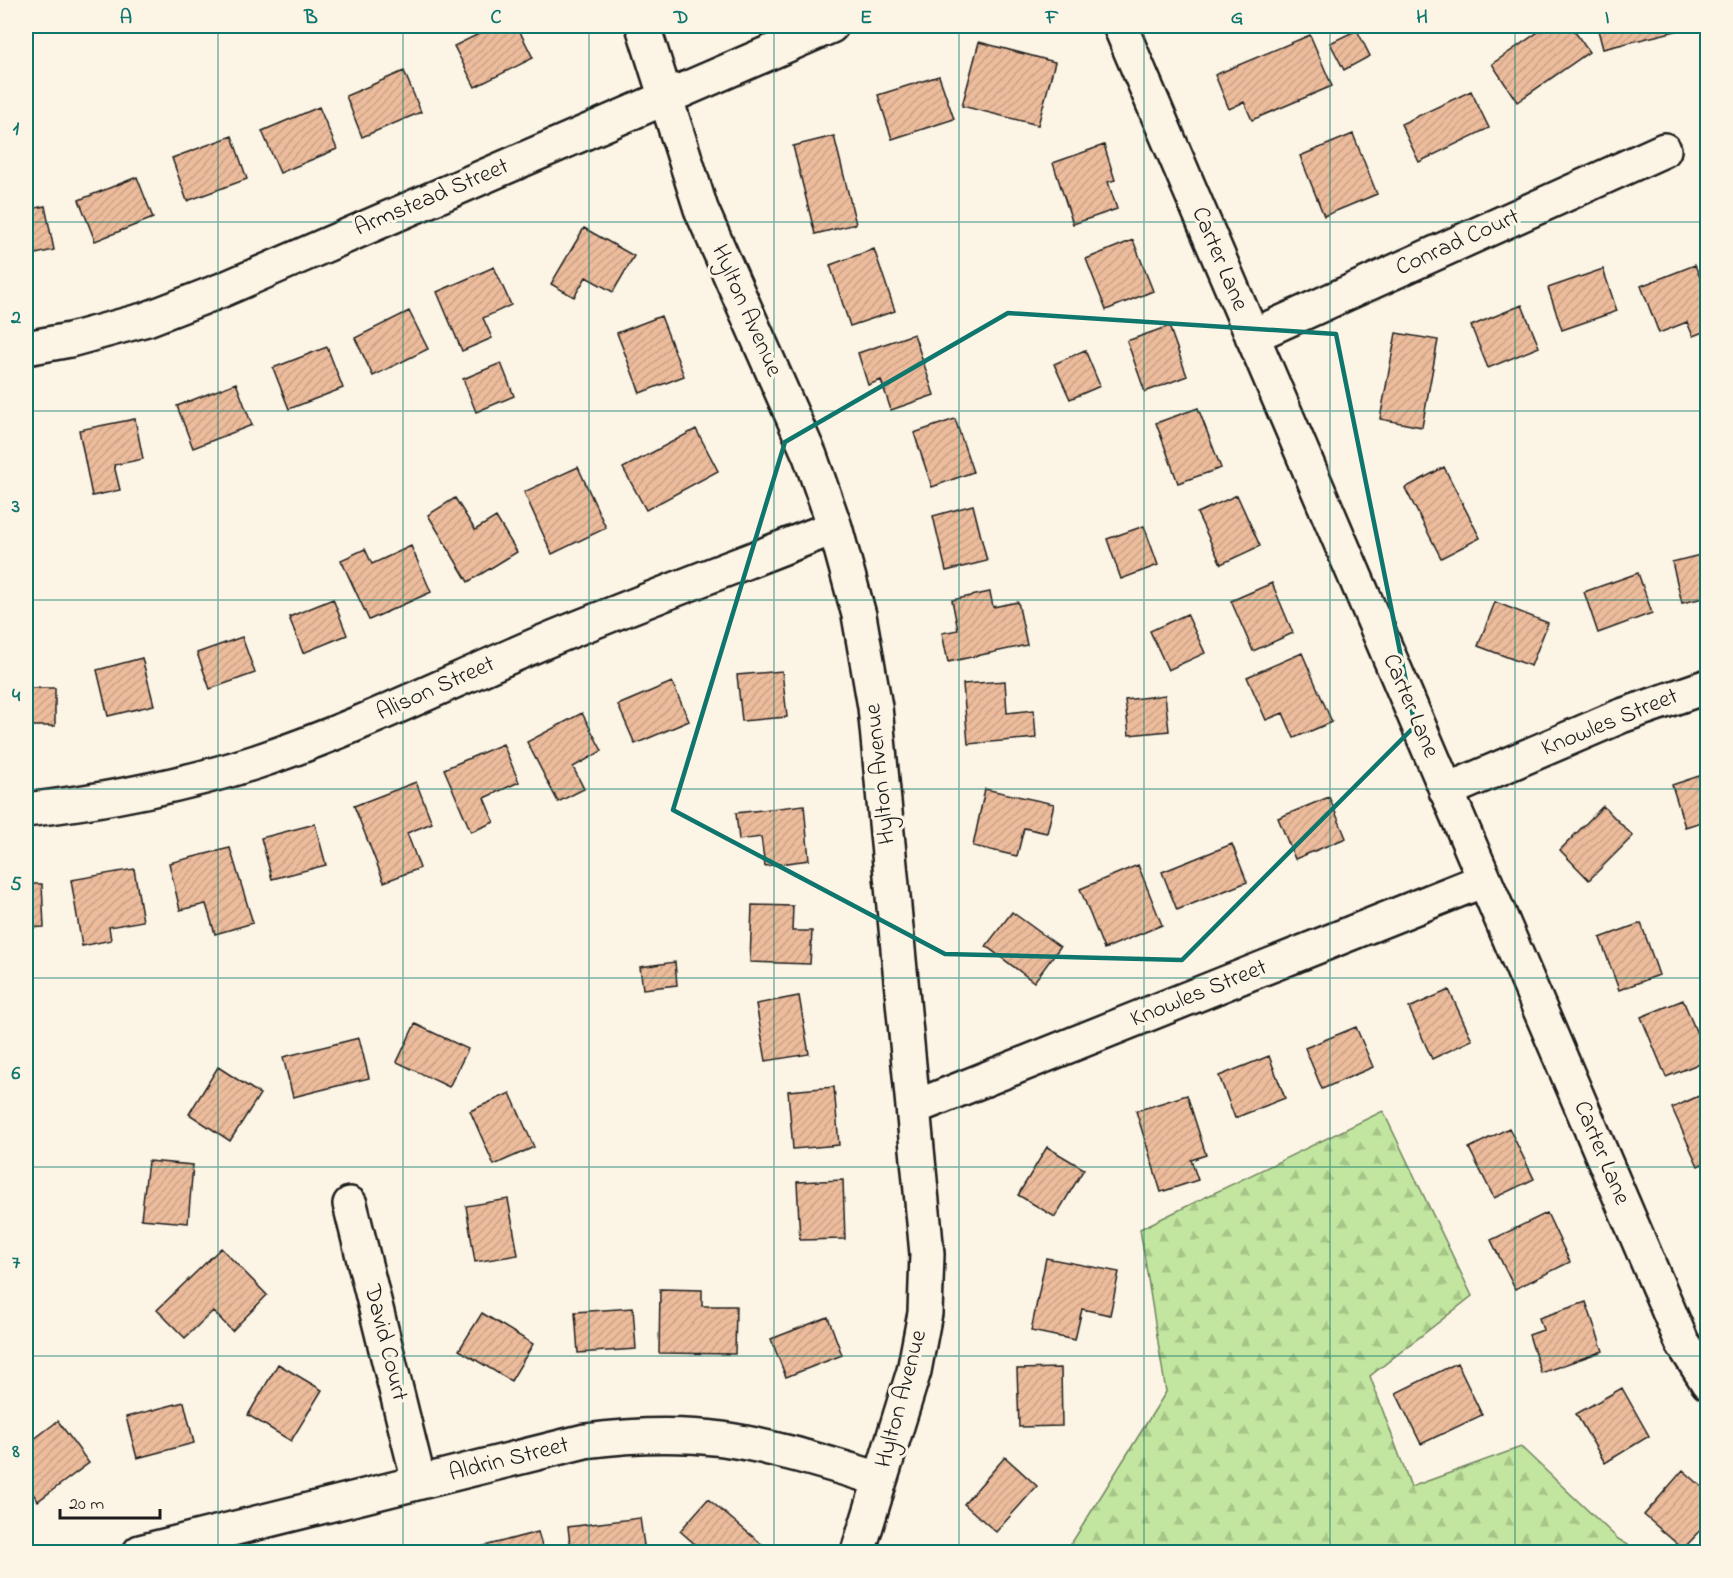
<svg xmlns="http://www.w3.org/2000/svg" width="1733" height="1578" viewBox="0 0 1733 1578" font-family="'Indie Flower',sans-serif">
<defs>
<pattern id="forest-firs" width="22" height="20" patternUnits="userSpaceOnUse" patternTransform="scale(1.5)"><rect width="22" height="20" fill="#c2e69f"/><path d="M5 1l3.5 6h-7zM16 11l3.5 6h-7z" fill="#a6c588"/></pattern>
<pattern id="building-hatch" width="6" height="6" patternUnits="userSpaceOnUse" patternTransform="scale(1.5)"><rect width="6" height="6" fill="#ecbc9c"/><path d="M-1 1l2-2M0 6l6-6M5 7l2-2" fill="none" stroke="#caa186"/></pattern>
</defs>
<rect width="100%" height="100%" fill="#fcf5e5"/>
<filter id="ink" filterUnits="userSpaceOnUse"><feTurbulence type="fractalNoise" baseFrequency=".0167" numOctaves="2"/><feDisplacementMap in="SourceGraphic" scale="12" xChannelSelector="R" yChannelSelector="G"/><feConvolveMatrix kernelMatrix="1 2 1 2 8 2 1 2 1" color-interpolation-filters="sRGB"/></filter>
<g filter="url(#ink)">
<path fill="url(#forest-firs)" stroke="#6f815e" stroke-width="1.5" d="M1383 1111 1472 1296 1370 1376 1411 1487 1521 1447 1618 1539 1640 1552H1066L1166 1392 1140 1229Z"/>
<path fill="url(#building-hatch)" stroke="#1c1c1c" stroke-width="1.5" d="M495 26H517L533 58 475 87 454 46Z
M1547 26H1571L1589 52 1517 102 1492 64Z
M1597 26H1679L1680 30 1603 49Z
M1357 30 1370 56 1344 70 1330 43Z
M1310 35 1332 86 1252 120 1244 102 1229 109 1215 75Z
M979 42 1055 62 1038 125 962 106Z
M404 71 421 112 362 137 346 96Z
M939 76 954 119 892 139 878 95Z
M1471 91 1489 128 1419 162 1401 124Z
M319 107 337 149 280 173 262 131Z
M1353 134 1377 194 1324 216 1300 156Z
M232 136 247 179 187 201 172 158Z
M834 136 856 224 815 234 793 146Z
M1104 145 1115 180 1108 182 1117 209 1073 224 1053 163Z
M137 177 153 218 95 241 79 200Z
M45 206 54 250 26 256V210Z
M584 228 634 256 613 292 586 277 574 297 551 284Z
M1133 240 1153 291 1106 310 1086 259Z
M874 249 895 311 850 326 830 265Z
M1695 265 1708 297V330L1693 336 1687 322 1659 333 1641 286Z
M494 267 511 305 483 318 492 338 462 351 437 292Z
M1603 269 1617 311 1562 330 1548 288Z
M1522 305 1539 347 1488 368 1471 326Z
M409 311 428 349 373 376 355 338Z
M661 316 684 376 640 393 617 333Z
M1169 326 1187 376 1145 392 1127 341Z
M1396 333 1438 340 1422 427 1380 419Z
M914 334 934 395 891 410 881 380 868 385 858 353Z
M327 347 343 388 289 409 273 368Z
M1085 350 1100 386 1070 399 1054 364Z
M501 363 514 396 476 412 463 379Z
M236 383 252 425 193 448 177 406Z
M1198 408 1221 468 1178 483 1156 423Z
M135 419 143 459 114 465 120 490 92 496 79 430Z
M955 419 973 472 932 487 914 433Z
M696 429 718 471 646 510 623 468Z
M26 442H29L30 485H26Z
M578 467 606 528 552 554 524 492Z
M1444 467 1480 538 1441 558 1405 488Z
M1237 495 1260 546 1221 564 1197 513Z
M455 498 475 530 496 517 517 552 468 582 428 515Z
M973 505 987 561 946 571 933 516Z
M1144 526 1158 565 1121 579 1107 539Z
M411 546 431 592 369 620 341 560 365 549 372 564Z
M1708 553V597L1682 603 1672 562Z
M1638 573 1652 613 1598 633 1584 592Z
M1272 583 1293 633 1253 651 1231 601Z
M990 592 993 607 1018 602 1027 645 948 662 942 633 958 630 952 600Z
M333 599 347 635 303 653 289 617Z
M1495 602 1548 623 1531 666 1478 646Z
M1187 614 1205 653 1168 670 1150 631Z
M242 637 255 673 210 689 197 653Z
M1302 653 1332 722 1294 738 1283 713 1266 720 1247 677Z
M142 658 154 705 108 716 97 670Z
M782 671 787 717 742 721 737 675Z
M1005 681 1007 713 1034 710 1036 738 968 744 963 684Z
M672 682 689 721 635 744 618 705Z
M26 688H55V726H26Z
M1165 695 1169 731 1129 735 1125 700Z
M582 713 602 751 573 767 584 789 558 802 527 742Z
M503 744 519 782 484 798 494 822 471 832 444 769Z
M1708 773V820L1685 827 1672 785Z
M416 782 432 823 407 833 420 868 384 882 354 806Z
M985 789 1054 804 1047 833 1024 828 1017 856 973 846Z
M1329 797 1346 838 1295 859 1278 818Z
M804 805 809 860 765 866 761 837 739 840 736 813Z
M1603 806 1633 836 1589 880 1560 850Z
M315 824 326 865 272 879 261 838Z
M1232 844 1247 882 1177 910 1162 872Z
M230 848 253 923 215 934 206 904 180 910 169 863Z
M1138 865 1162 925 1104 949 1080 889Z
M134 869 143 921 109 927 111 940 82 946 71 880Z
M26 884H42L44 927 26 928Z
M752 905 793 906 792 931H812L810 964 750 962Z
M1012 912 1060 947 1034 982 986 946Z
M1641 923 1659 975 1619 990 1600 938Z
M675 962 677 985 643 989 640 967Z
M1449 990 1472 1040 1432 1059 1409 1008Z
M799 996 809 1054 766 1061 756 1004Z
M1683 1000 1708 1060 1666 1077 1641 1017Z
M415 1024 468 1049 449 1087 397 1062Z
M1356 1027 1373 1067 1322 1089 1305 1048Z
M359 1038 369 1078 293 1097 283 1057Z
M1269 1056 1285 1098 1235 1118 1219 1076Z
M218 1067 260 1094 230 1141 189 1114Z
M834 1087 839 1145 793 1149 788 1091Z
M1708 1092V1161L1698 1166 1672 1108Z
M510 1093 534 1147 494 1165 470 1111Z
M1187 1095 1206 1155 1191 1160 1198 1180 1161 1192 1136 1111Z
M1509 1128 1534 1179 1494 1198 1469 1148Z
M1047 1147 1084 1169 1055 1217 1018 1195Z
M148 1161 193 1165 188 1223 141 1219Z
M843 1180 845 1239 800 1240 797 1182Z
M508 1199 518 1255 475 1262 466 1206Z
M1547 1213 1570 1262 1515 1289 1491 1240Z
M221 1248 267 1295 232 1331 213 1311 185 1338 157 1310Z
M1046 1258 1119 1272 1110 1315 1082 1309 1075 1340 1031 1331Z
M660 1289 702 1290V1306H736L735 1354 659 1353Z
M1586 1302 1603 1351 1541 1373 1529 1335 1543 1330 1539 1318Z
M633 1308 636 1349 578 1353 575 1312Z
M482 1313 533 1344 511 1381 459 1350Z
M828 1317 842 1355 786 1377 771 1339Z
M1457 1363 1482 1415 1421 1444 1396 1393Z
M278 1364 322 1390 291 1441 248 1415Z
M1061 1368 1062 1426 1019 1427 1017 1369Z
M1622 1388 1649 1436 1605 1463 1576 1414Z
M184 1402 194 1443 137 1458 126 1417Z
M58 1421 89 1463 38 1501 26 1484V1445Z
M1005 1457 1037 1486 996 1532 964 1504Z
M1683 1470 1708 1492V1523L1683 1549 1644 1515Z
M708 1499 771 1552H691L697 1546 680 1531Z
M640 1518 645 1552H571L568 1527Z
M538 1532 544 1552H461Z"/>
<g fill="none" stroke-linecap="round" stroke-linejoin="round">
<defs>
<path id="street" d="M643 26 701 209 810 456 835 527 859 615 875 707 927 1254 925 1313 914 1371 858 1552
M1120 26 1682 1342 1708 1383
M1252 336 1664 150
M26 348 70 340 147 319 222 290 831 26
M1446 791 1621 716 1708 686
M26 810C103 801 181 786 256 762 356 729 451 681 548 640 643 601 739 565 835 527
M913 1108 1484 880
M350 1204 419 1482
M140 1552 585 1441C630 1435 677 1433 723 1439 777 1447 829 1464 880 1479"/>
</defs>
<use href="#street" stroke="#1c1c1c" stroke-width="38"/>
<use href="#street" stroke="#fcf5e5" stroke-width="33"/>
</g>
</g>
<path fill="none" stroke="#0f766e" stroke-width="4.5" stroke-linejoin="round" d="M1008 313 1336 334 1415 726 1182 960 945 954 673 810 785 442Z"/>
<path fill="none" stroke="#0f766e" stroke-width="1.5" stroke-opacity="0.55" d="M218 26V1552M403 26V1552M589 26V1552M774 26V1552M959 26V1552M1144 26V1552M1330 26V1552M1515 26V1552M26 222H1708M26 411H1708M26 600H1708M26 789H1708M26 978H1708M26 1167H1708M26 1356H1708"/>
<g text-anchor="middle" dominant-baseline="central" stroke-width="6" stroke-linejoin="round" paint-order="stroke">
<g font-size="24" fill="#1c1c1c" stroke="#fcf5e5">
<text transform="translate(432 198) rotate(-23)">Armstead Street</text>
<text transform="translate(1458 243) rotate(-24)">Conrad Court</text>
<text transform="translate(1219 259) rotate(67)">Carter Lane</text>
<text transform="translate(746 311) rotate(66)">Hylton Avenue</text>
<text transform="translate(436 689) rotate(-24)">Alison Street</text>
<text transform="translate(1410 706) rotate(67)">Carter Lane</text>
<text transform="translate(1610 723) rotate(-22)">Knowles Street</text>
<text transform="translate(881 774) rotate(-96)">Hylton Avenue</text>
<text transform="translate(1199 994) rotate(-22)">Knowles Street</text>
<text transform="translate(1601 1153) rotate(67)">Carter Lane</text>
<text transform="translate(385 1343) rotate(76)">David Court</text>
<text transform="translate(902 1399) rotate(-75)">Hylton Avenue</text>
<text transform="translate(509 1460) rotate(-14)">Aldrin Street</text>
</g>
</g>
<rect width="1733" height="1578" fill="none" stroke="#fcf5e5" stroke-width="66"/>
<path d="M60 1509v9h100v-9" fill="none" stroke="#1c1c1c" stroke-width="3"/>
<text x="69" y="1509" font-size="18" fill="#1c1c1c" stroke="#fcf5e5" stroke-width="4.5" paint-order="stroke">20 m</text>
<rect x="33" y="33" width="1667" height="1512" fill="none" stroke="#0f766e" stroke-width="2"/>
<g font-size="20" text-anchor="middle" font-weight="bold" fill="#0f766e">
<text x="126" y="23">A</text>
<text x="311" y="23">B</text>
<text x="496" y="23">C</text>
<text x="681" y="23">D</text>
<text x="866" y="23">E</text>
<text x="1052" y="23">F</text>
<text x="1237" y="23">G</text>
<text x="1422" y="23">H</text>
<text x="1607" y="23">I</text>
<text x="16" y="134">1</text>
<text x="16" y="323">2</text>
<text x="16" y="512">3</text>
<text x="16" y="701">4</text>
<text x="16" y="890">5</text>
<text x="16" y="1079">6</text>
<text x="16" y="1268">7</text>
<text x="16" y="1457">8</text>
</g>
</svg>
